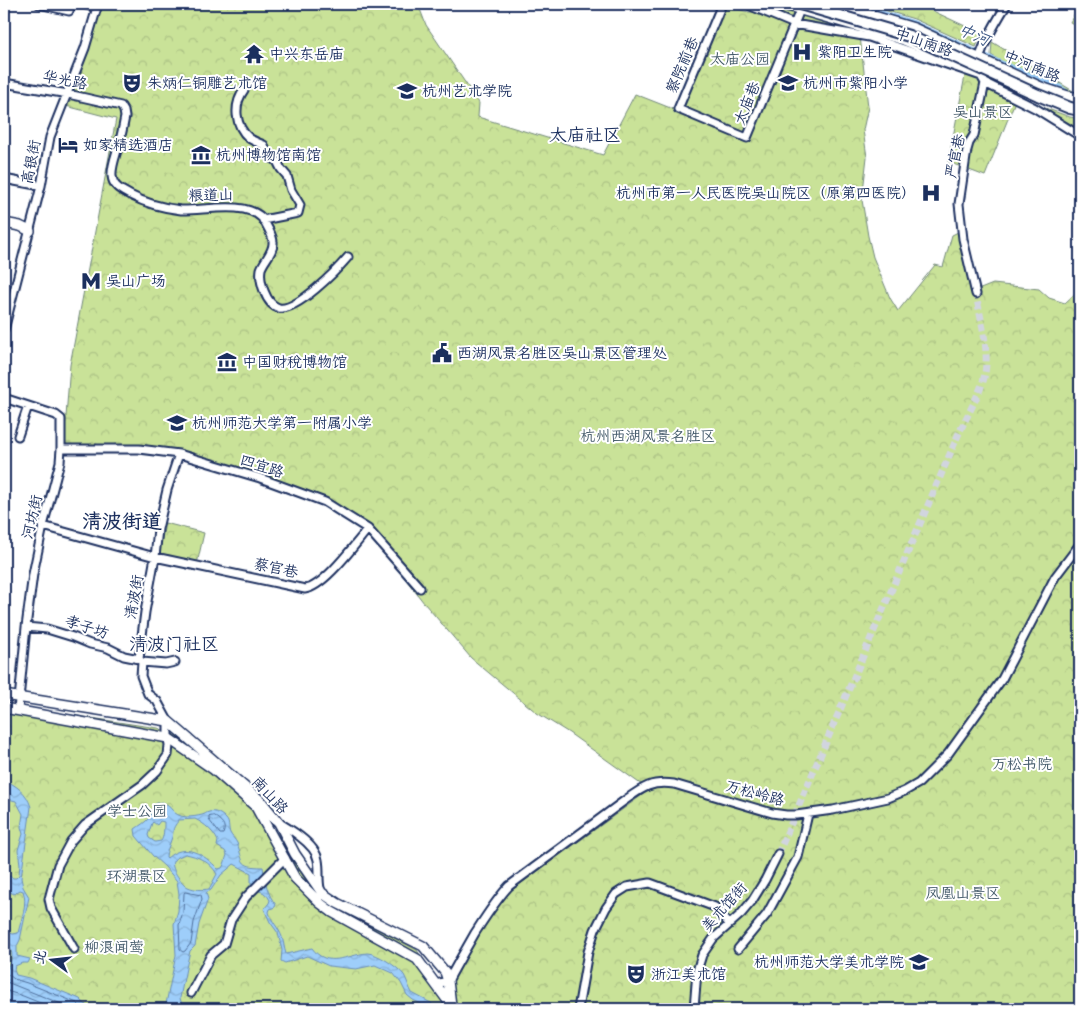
<svg xmlns="http://www.w3.org/2000/svg" width="1084" height="1013" viewBox="0 0 1084 1013" font-family="'Comic Neue','LXGW WenKai TC',sans-serif">
<defs>
<pattern id="park-crowns" width="20" height="18" patternUnits="userSpaceOnUse" patternTransform="scale(1.25)"><rect width="20" height="18" fill="#c9e298"/><path d="M2 6a3 3 0 1 1 6 0M12 15a3 3 0 1 1 6 0" fill="none" stroke="#acc285"/></pattern>
<pattern id="water-waves" width="16" height="10" patternUnits="userSpaceOnUse" patternTransform="scale(1.25)"><rect width="16" height="10" fill="#9ecefa"/><path d="M0 5q4-4 8 0t8 0" fill="none" stroke="#88b1d9"/></pattern>
</defs>
<rect width="100%" height="100%" fill="#fff"/>
<filter id="ink" filterUnits="userSpaceOnUse"><feTurbulence type="fractalNoise" baseFrequency=".02" numOctaves="2"/><feDisplacementMap in="SourceGraphic" scale="10" xChannelSelector="R" yChannelSelector="G"/><feConvolveMatrix kernelMatrix="1 2 1 2 8 2 1 2 1" color-interpolation-filters="sRGB"/></filter>
<g filter="url(#ink)">
<path fill="url(#park-crowns)" stroke="#72887b" d="M93 4H418L426 25 479 103 478 117 603 155 635 94 673 109 720 4 748 12 799 13 904 40 980 72 979 76 1016 99 985 176 948 162 966 71 860 36 868 107 863 130 867 157 862 200 868 236 873 257 890 298 898 311 935 265 943 267 952 235 958 232 978 290 993 284 1039 289 1049 298 1065 303 1080 289V1009H4V705L158 728 182 738 254 800 312 890 324 901 417 950 443 994 464 955 488 918 508 893 649 790 569 733 537 713 471 658 424 603 376 541 360 524 303 493 158 450 69 449 64 443 70 365 116 119 66 106Z
M864 4H918L980 33V37L976 47 914 19Z
M1080 4V16L1075 25 1070 22Z
M992 42 1078 94H1076L1049 80 999 60 991 55Z
M1034 104 1070 117 1080 119V129Z
M165 523 204 533 197 564 159 555Z"/>
<path fill="url(#water-waves)" stroke="#6a8ebc" fill-rule="evenodd" d="M4 779C17 787 26 791 31 807L21 878 23 887 29 897 20 940 17 946V956L30 959 28 963H22L15 966 14 970 16 975 29 978 80 999 90 1009H4V971C14 960 15 951 4 940V931L13 934 18 933C21 920 28 903 23 891L20 890 14 894 8 891C5 886 3 882 7 876H10L13 878H16L19 875 20 864 18 850 23 834 21 827 23 814 16 801 4 798Z
M162 802C173 806 171 816 187 817 192 817 198 816 202 815 206 814 205 813 209 812 215 810 223 815 226 819 230 823 228 828 230 833 232 837 235 839 237 843 244 861 238 867 263 867 265 881 267 894 276 905L275 907 270 909 269 912C271 921 279 928 282 937 284 943 284 948 286 954L312 948C327 969 347 955 367 953 377 953 398 967 404 975 407 980 409 988 412 993L431 1003 437 1009H432L413 1000 407 995 401 983 393 973 375 965 356 969 329 966 307 956 285 963 281 961 282 950 278 933 270 922 264 909 269 903 270 900C264 889 259 893 251 887V873L234 864 221 875 211 890 206 893 208 899 199 924 195 946 190 951 186 968 180 998 183 1009H165L176 955 174 924 178 911 179 894 177 881 165 867 153 856 136 836 135 829C139 826 146 822 149 818 154 809 149 804 162 802ZM195 819C205 824 213 831 218 841L217 846 225 851 227 855C225 860 225 864 222 868L218 869C204 854 185 842 167 858L166 857C166 851 169 847 171 840 175 830 170 831 179 820ZM160 821 164 822C164 828 164 837 161 841L155 842 149 838 148 835 152 823 153 822 157 825ZM185 854C198 856 210 862 217 874L209 889C202 890 195 890 188 887 182 884 168 866 174 860 176 857 182 856 185 854Z"/>
<g fill="none" stroke-linecap="round" stroke-linejoin="round">
<path stroke="#4f6f9c" stroke-width="1" d="M214 816C221 821 227 825 223 834H220L209 820V817Z
M185 892 201 895 202 899 194 922 191 943 185 951 183 952 180 950 179 925 183 912 184 894Z
M4 975H9L14 979 27 983 77 1003 83 1009
M4 981 74 1009
M4 989 10 992 23 996 55 1009"/>
<path stroke="#9ecefa" stroke-width="5" d="M852 4 914 23 997 61 1060 87 1070 94"/>
<path stroke="#d1d5df" stroke-width="7" stroke-dasharray="7 3.5" stroke-linecap="butt" d="M778 854 959 433C966 418 975 402 981 387 993 358 981 323 976 294"/>
<defs>
<path id="minor" d="M39 4 69 11 71 4
M82 4 97 8
M722 4 678 109 747 138 800 10
M746 4 794 24 869 37 981 76 985 83 1035 108 1080 136
M979 62C980 48 999 17 1007 4
M4 83 68 94 121 106 124 111 125 117C123 126 122 134 119 143 117 153 111 166 112 176 113 187 121 190 130 195 145 203 163 208 181 210 203 211 245 200 262 218 265 222 273 236 273 242 274 252 264 260 261 269 259 281 266 305 279 308 297 311 336 271 348 257
M244 90C233 105 235 126 249 138 253 141 259 143 264 145L266 152 270 157 277 161 281 169 287 176 291 190 300 205 298 213 263 220
M4 179 41 186
M976 294 963 239 959 204 967 150 969 143 974 135 985 83
M4 330 41 186 50 137 85 48 98 4
M4 398 56 415 61 419V449L60 462 43 526 33 574 26 627 18 710
M18 436 28 406
M61 449H139L179 454 260 478 325 502 368 529 420 588
M43 526 155 557 305 589C324 587 355 544 368 529
M26 627 47 629 73 637 90 644 108 648 124 656 139 659
M142 662 166 664 175 662
M259 811C275 821 315 840 318 860 320 870 318 879 320 888
M74 949 51 908 49 899 58 865 71 841 85 825 142 785 157 771 168 755 169 745 168 738V721L157 701 148 694 141 676 142 662 139 659 145 612 155 557 158 529 167 490 179 454
M738 949 767 914 798 857 808 814
M436 984 448 981C457 964 466 949 475 933 486 916 496 900 509 886L624 801C642 788 650 781 674 784L772 813 786 815H796L833 810 888 798 905 791 919 783 948 754 1002 679 1055 577 1080 544
M191 993 211 955 224 944 231 920 246 897 285 858
M578 1009 588 952 595 930 606 908 616 894 627 887 650 883 715 907 729 924
M694 1009 697 971 702 955 713 939 741 914 752 901 765 880 778 854"/>
<path id="major" d="M783 4 804 11 904 40 937 54
M834 4 914 28 1041 87 1068 96 1080 98
M4 223 20 226 30 231
M4 695 168 721 261 801 279 823 295 854 322 893 337 903 423 946 445 972 448 981 451 1005
M4 708 168 738 213 769 256 807 295 878 320 903 332 912 417 959 451 1005"/>
</defs>
<use href="#minor" stroke="#1b2f5e" stroke-width="11"/>
<use href="#major" stroke="#1b2f5e" stroke-width="12"/>
<use href="#minor" stroke="#fff" stroke-width="7"/>
<use href="#major" stroke="#fff" stroke-width="9"/>
<defs>
<path id="highway-bridge" d="M800 4 909 36 1038 95 1070 108 1080 110"/>
</defs>
<use href="#highway-bridge" stroke="#1b2f5e" stroke-width="14" stroke-linecap="butt"/>
<use href="#highway-bridge" stroke="#fff" stroke-width="10"/>
</g>
</g>
<defs>
<symbol id="hospital-bare" viewBox="-9 -9 18 18"><path d="M-5-5h3v3.5h4V-5h3V5h-3V1.5h-4V5h-3Z" fill="#1b2f5e" stroke="#fff" stroke-width="2.5" paint-order="stroke"/></symbol>
<symbol id="temple-bare" viewBox="-9 -9 18 18"><path d="M0-6L5-2H3V0L6.5 2.5H4V6H1.5V3h-3V6H-4V2.5H-6.5L-3 0V-2H-5Z" fill="#1b2f5e" stroke="#fff" stroke-width="2.5" paint-order="stroke"/></symbol>
<symbol id="theatre-bare" viewBox="-9 -9 18 18"><path d="M-5-5.5Q0-4 5-5.5V0Q5 5 0 6Q-5 5-5 0ZM-3.3-2.5H-1v1.5H-3.3ZM1-2.5H3.3v1.5H1ZM-2.8 1Q0 5.5 2.8 1Z" fill="#1b2f5e" stroke="#fff" stroke-width="2.5" paint-order="stroke"/></symbol>
<symbol id="school-bare" viewBox="-9 -9 18 18"><path d="M0-5L7-2L0 1L-7-2ZM-4 1L0 2.5L4 1V4Q0 6-4 4Z" fill="#1b2f5e" stroke="#fff" stroke-width="2.5" paint-order="stroke"/></symbol>
<symbol id="hotel-bare" viewBox="-9 -9 18 18"><path d="M-6-4.5h1.5V1H6V5H4.5V3h-9V5H-6ZM-4 0a1.8 1.8 0 1 1 3.6 0ZM.5 0V-2.5h3Q6-2.5 6 0Z" fill="#1b2f5e" stroke="#fff" stroke-width="2.5" paint-order="stroke"/></symbol>
<symbol id="museum-bare" viewBox="-9 -9 18 18"><path d="M0-6L6-3V-2H-6V-3ZM-5-1h2V3h-2ZM-1-1h2V3h-2ZM3-1h2V3H3ZM-6 4H6V6H-6Z" fill="#1b2f5e" stroke="#fff" stroke-width="2.5" paint-order="stroke"/></symbol>
<symbol id="metro-bare" viewBox="-9 -9 18 18"><path d="M-5.5 5V-5H-3L0 0L3-5H5.5V5H3V-.5L0 4L-3-.5V5Z" fill="#1b2f5e" stroke="#fff" stroke-width="2.5" paint-order="stroke"/></symbol>
<symbol id="civic-bare" viewBox="-9 -9 18 18"><path d="M-.6-6.5H3V-4.5H.6V-3L4-1V1h2V6H-6V1h2V-1L-.6-3ZM-1.2 2.5V6h2.4V2.5Z" fill="#1b2f5e" stroke="#fff" stroke-width="2.5" paint-order="stroke"/></symbol>
<symbol id="university-bare" viewBox="-9 -9 18 18"><path d="M0-5L7-2L0 1L-7-2ZM-4 1L0 2.5L4 1V4Q0 6-4 4Z" fill="#1b2f5e" stroke="#fff" stroke-width="2.5" paint-order="stroke"/></symbol>
</defs>
<g fill-rule="evenodd">
<use href="#hospital-bare" x="788" y="38" width="28" height="28"/>
<use href="#temple-bare" x="240" y="40" width="28" height="28"/>
<use href="#theatre-bare" x="118" y="69" width="28" height="28"/>
<use href="#school-bare" x="774" y="69" width="28" height="28"/>
<use href="#school-bare" x="393" y="77" width="28" height="28"/>
<use href="#hotel-bare" x="54" y="131" width="28" height="28"/>
<use href="#museum-bare" x="187" y="141" width="28" height="28"/>
<use href="#hospital-bare" x="917" y="179" width="28" height="28"/>
<use href="#metro-bare" x="77" y="267" width="28" height="28"/>
<use href="#civic-bare" x="428" y="339" width="28" height="28"/>
<use href="#museum-bare" x="213" y="348" width="28" height="28"/>
<use href="#school-bare" x="163" y="409" width="28" height="28"/>
<use href="#university-bare" x="905" y="948" width="28" height="28"/>
<use href="#theatre-bare" x="622" y="960" width="28" height="28"/>
</g>
<g text-anchor="middle" dominant-baseline="central" stroke-width="4" stroke-linejoin="round" paint-order="stroke">
<g font-size="15" fill="#1b2f5e" stroke="#fff">
<text transform="translate(924 42) rotate(19)">中山南路</text>
<text transform="translate(682 65) rotate(-67)">察院前巷</text>
<text transform="translate(1032 66) rotate(23)">中河南路</text>
<text transform="translate(65 80) rotate(11)">华光路</text>
<text transform="translate(747 103) rotate(-68)">太庙巷</text>
<text transform="translate(955 156) rotate(-78)">严官巷</text>
<text transform="translate(31 162) rotate(-79)">高银街</text>
<text transform="translate(211 195) rotate(-1)">粮道山</text>
<text transform="translate(262 466) rotate(18)">四宜路</text>
<text transform="translate(32 517) rotate(-77)">河坊街</text>
<text transform="translate(276 568) rotate(12)">蔡官巷</text>
<text transform="translate(134 597) rotate(-80)">清波街</text>
<text transform="translate(87 627) rotate(18)">孝子坊</text>
<text transform="translate(755 793) rotate(15)">万松岭路</text>
<text transform="translate(270 795) rotate(47)">南山路</text>
<text transform="translate(724 907) rotate(-48)">美术馆街</text>
</g>
<g font-size="15" fill="#1b2f5e" stroke="#fff" text-anchor="start">
<text x="817" y="52">紫阳卫生院</text>
<text x="269" y="54">中兴东岳庙</text>
<text x="147" y="83">朱炳仁铜雕艺术馆</text>
<text x="803" y="83">杭州市紫阳小学</text>
<text x="422" y="91">杭州艺术学院</text>
<text x="83" y="145">如家精选酒店</text>
<text x="216" y="155">杭州博物馆南馆</text>
<text x="916" y="193" text-anchor="end">杭州市第一人民医院吴山院区（原第四医院）</text>
<text x="106" y="281">吴山广场</text>
<text x="457" y="353">西湖风景名胜区吴山景区管理处</text>
<text x="242" y="362">中国财税博物馆</text>
<text x="192" y="423">杭州师范大学第一附属小学</text>
<text x="904" y="962" text-anchor="end">杭州师范大学美术学院</text>
<text x="651" y="974">浙江美术馆</text>
</g>
<g font-size="15" fill="#465c6c" stroke="#fff">
<text x="740" y="59">太庙公园</text>
<text x="983" y="112">吴山景区</text>
<text x="648" y="436">杭州西湖风景名胜区</text>
<text x="1022" y="764">万松书院</text>
<text x="137" y="811">学士公园</text>
<text x="137" y="876">环湖景区</text>
<text x="963" y="893">凤凰山景区</text>
<text x="114" y="947">柳浪闻莺</text>
</g>
<g font-size="16" font-style="italic" fill="#3c5785" stroke="#fff">
<text transform="translate(974 35) rotate(24)">中河</text>
</g>
<g font-size="18" fill="#1b2f5e" stroke="#fff">
<text x="585" y="135">太庙社区</text>
<text x="174" y="644">清波门社区</text>
</g>
<g font-size="20" font-weight="bold" fill="#1b2f5e" stroke="#fff">
<text x="122" y="521">清波街道</text>
</g>
</g>
<rect width="1084" height="1013" fill="none" stroke="#fff" stroke-width="20"/>
<rect x="10" y="10" width="1064" height="993" fill="none" stroke="#1b2f5e" stroke-width="2" filter="url(#ink)"/>
<g transform="translate(52 960) rotate(285)" stroke="#ffffff" stroke-width="4" paint-order="stroke">
<path d="M0-4L9 19L0 12L-9 19Z" fill="#1b2f5e"/>
<text y="-8" font-size="14" font-weight="bold" text-anchor="middle" fill="#1b2f5e">北</text>
</g>
</svg>
